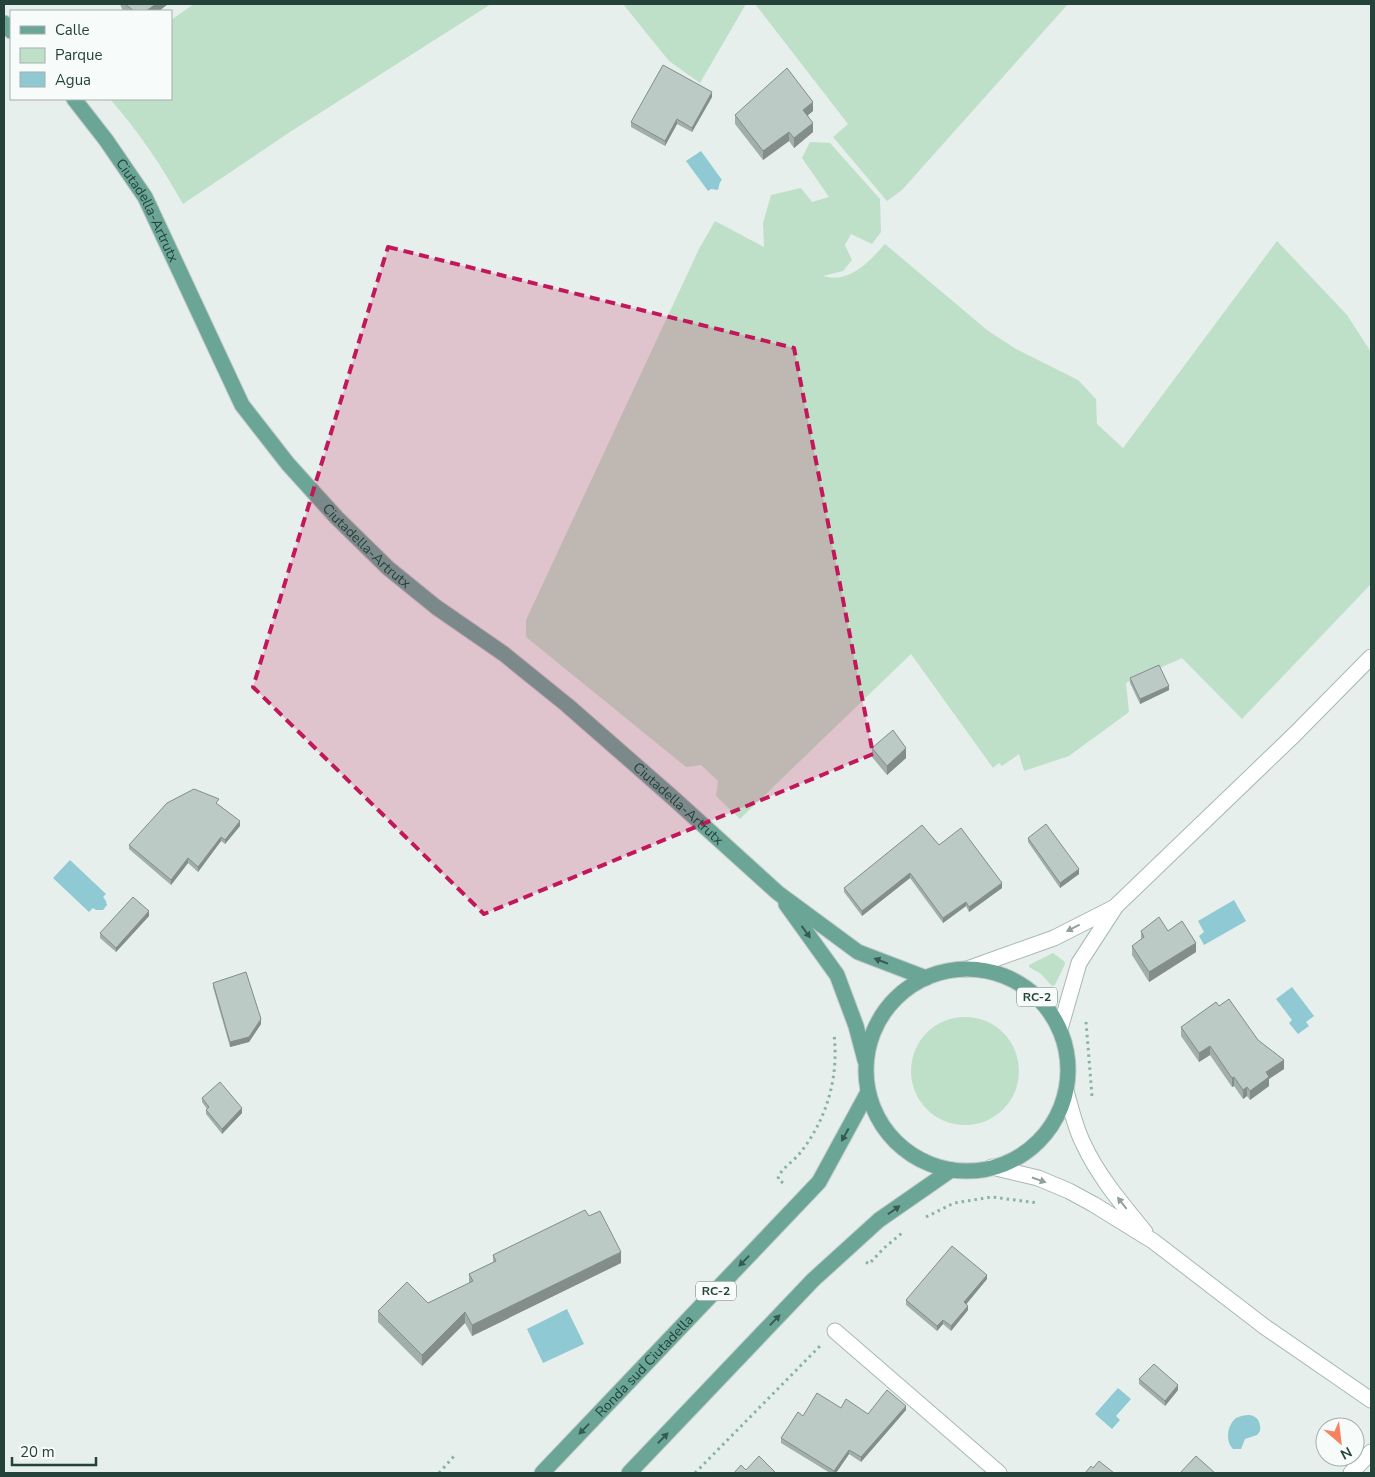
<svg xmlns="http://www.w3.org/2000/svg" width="1375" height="1477" viewBox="0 0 1375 1477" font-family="'Nunito Sans',sans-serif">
<rect width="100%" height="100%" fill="#e6efeb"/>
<path fill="#bfe0c8" d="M194 4H491L290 132 183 204C161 165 139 132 110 99H171V20Z
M623 4H746L700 83 669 61Z
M755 4H1068L902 190 887 201 833 137 848 124Z
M810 142 830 143 880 199 881 232 872 244 851 234 845 245 852 260 843 271 823 276C849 284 869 262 885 244L987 330 1016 349 1078 380 1096 399 1097 424 1123 448 1277 241 1347 315 1371 352V584L1242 719 1182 658 1126 683 1129 712 1069 756 1024 771 1019 754 1002 766 999 763 993 768 911 654 740 819 716 796 718 781 701 765 686 767 526 637V620L699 249 715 221 764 247 763 223 771 195 801 188 812 202 829 197 802 158Z
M1053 953 1064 961 1065 964 1055 985 1052 986 1041 974 1029 967V965Z
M911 1071a54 54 0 1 1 108 0a54 54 0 1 1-108 0Z"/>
<path fill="#8ec9d4" d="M701 151 722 180 720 182 718 190 711 189 708 191 686 161Z
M70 860 106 894 103 897 106 901 107 905 103 910H96L93 908 89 912 53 878Z
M1234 900 1246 921 1204 945 1199 936 1204 932 1198 921Z
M1292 987 1314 1016 1306 1022 1309 1026 1298 1034 1289 1023 1292 1020 1276 999Z
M567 1309 584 1344 543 1363 527 1329Z
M1118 1388 1131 1399 1116 1416 1120 1420 1112 1429 1095 1414Z
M1249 1415C1258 1416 1261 1423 1260 1431L1257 1435 1245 1439 1241 1449H1233C1225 1442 1227 1425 1236 1418 1240 1416 1245 1415 1249 1415Z"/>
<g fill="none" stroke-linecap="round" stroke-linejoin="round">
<defs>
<path id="minor" d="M967 969 1054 938 1115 907
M1060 1029 1079 963 1116 906 1294 735 1371 657
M1066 1091C1071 1108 1075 1127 1083 1143 1098 1176 1122 1204 1145 1232
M992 1167 1038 1178 1069 1191 1093 1204 1153 1241 1265 1327 1371 1400
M835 1331 999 1473
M1351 1473 1371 1452"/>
<g id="major">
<path d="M4 23 11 31"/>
<path id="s1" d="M74 99 106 140 145 197 242 405 288 464 336 517 388 568 436 607 504 654 567 705 672 797 778 893 858 952 926 978"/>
<path d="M786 904 837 975 856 1026 865 1060"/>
<circle cx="967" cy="1070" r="101"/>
<path id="s2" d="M542 1473 819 1182 868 1092"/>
<path d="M629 1473 813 1280 879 1220 951 1170"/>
</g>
</defs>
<use href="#minor" stroke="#a8b8b2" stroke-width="17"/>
<use href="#major" stroke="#c2cac8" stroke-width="17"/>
<path stroke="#86b3a5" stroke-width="3" stroke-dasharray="2.5 4" stroke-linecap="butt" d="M1086 1022 1092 1096
M783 1183 778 1179C780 1169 793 1162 800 1153 827 1119 839 1077 834 1034
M926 1217 954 1203 992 1197 1038 1203
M866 1262 869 1264 884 1248 902 1233
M439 1473 455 1455
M695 1473 821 1345"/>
<use href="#minor" stroke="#fff" stroke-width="15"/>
<use href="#major" stroke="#6aa596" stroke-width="15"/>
</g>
<path fill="#a1aea9" d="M120 4H168L159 11H123Z
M712 97 692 132 677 124 665 146 631 127V122Z
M813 111 808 115 813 132 794 148 789 141 763 160 735 124V115Z
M1130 678 1169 690 1140 704 1130 683Z
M872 748 906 758 887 775 872 757Z
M219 804 218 805 240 826 225 844 221 841 198 872 188 863 171 885 129 849V845Z
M1028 838 1079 874 1060 888 1028 842Z
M939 845 1002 888 969 912 966 906 943 923 910 878 862 916 844 892V888Z
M149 916 116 952 100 938V933Z
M1141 931H1168L1196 952 1149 982 1132 955V946L1141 940Z
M213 983 261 1024 249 1042 230 1047 213 987Z
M1219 1006 1258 1040 1284 1069 1269 1079V1086L1250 1100 1247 1096 1243 1099 1234 1086 1232 1087 1210 1055 1199 1062 1181 1036V1027Z
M202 1098 242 1113 222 1134 206 1114V1110L207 1109 202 1102Z
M589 1216 621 1263 472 1336 465 1323 422 1366 378 1322V1311L428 1303 469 1283V1274L493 1262V1255Z
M987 1279 966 1304 968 1310 951 1331 943 1324 937 1331 906 1305V1300Z
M1139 1379 1178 1390 1165 1406 1139 1384Z
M841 1408 868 1414 906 1410 861 1462 849 1454 836 1473H830L781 1443V1438L803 1416Z"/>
<path fill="#838d89" d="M156 4H168L159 11H146Z
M712 92V97L692 132V128Z
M813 102V111L803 119V110Z
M677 119V124L665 146V141Z
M813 123V132L794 148V138Z
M789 132V141L763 160V151Z
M1169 686V690L1140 704V699Z
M906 748V758L887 775V766Z
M240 821V826L225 844V840Z
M221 837V841L198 872V867Z
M188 858V863L171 885V880Z
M1079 869V874L1060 888V883Z
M910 873V878L862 916V911Z
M1002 883V888L969 912V907Z
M966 902V906L943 923V918Z
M149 911V916L116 952V948Z
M1196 943V952L1149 982V972Z
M261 1019V1024L249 1042 230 1047V1042Z
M1210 1046V1055L1199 1062V1053Z
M1284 1060V1069L1269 1079V1086L1250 1100V1091L1266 1072Z
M1234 1077V1086L1232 1087V1078Z
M1247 1087V1096L1243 1099V1090Z
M242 1108V1113L222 1134V1129Z
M621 1252V1263L472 1336V1325Z
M987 1275V1279L964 1307V1302Z
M968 1306V1310L951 1331V1326Z
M465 1312V1323L422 1366V1355Z
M943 1320V1324L937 1331V1326Z
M1178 1385V1390L1165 1406V1401Z
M906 1406V1410L861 1462V1457Z
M849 1450V1454L836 1473H834V1471Z"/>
<path fill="#bbcac4" stroke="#838d89" d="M125 4H156L146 11H134Z
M663 65 712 92 692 128 677 119 665 141 631 122Z
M787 68 813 102 803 110 813 123 794 138 789 132 763 151 735 115Z
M1159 665 1169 686 1140 699 1130 678Z
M893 730 906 748 887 766 872 748Z
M194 789 219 799 216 803 240 821 225 840 221 837 198 867 188 858 171 880 129 845 167 803Z
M1046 824 1079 869 1060 883 1028 838Z
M922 825 939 845 961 828 1002 883 969 907 966 902 943 918 910 873 862 911 844 888Z
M133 897 149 911 116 948 100 933Z
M1159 917 1168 931 1182 921 1196 943 1149 972 1132 946 1144 937 1141 931Z
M246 972 261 1019 249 1037 230 1042 213 983Z
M1229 999 1258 1040 1284 1060 1266 1072 1269 1077 1250 1091 1247 1087 1243 1090 1234 1077 1232 1078 1210 1046 1199 1053 1181 1027 1216 1002 1219 1006Z
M220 1082 242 1108 222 1129 206 1110 209 1107 202 1098Z
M585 1210 589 1216 600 1211 621 1252 472 1325 465 1312 422 1355 378 1311 407 1282 428 1303 473 1281 469 1274 496 1261 493 1255Z
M952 1246 987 1275 964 1302 968 1306 951 1326 943 1320 937 1326 906 1300Z
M1154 1364 1178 1385 1165 1401 1139 1379Z
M887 1390 906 1406 861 1457 849 1450 834 1471 781 1438 798 1412 803 1416 817 1393 841 1408 846 1399 868 1414Z
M759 1456 776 1473H734L741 1465 746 1470Z
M1196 1456 1215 1473H1180Z
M1099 1461 1114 1473H1085L1091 1466 1093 1468Z"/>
<defs><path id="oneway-solid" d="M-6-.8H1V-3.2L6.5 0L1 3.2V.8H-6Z" transform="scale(1.25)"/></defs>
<g fill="#92a09c">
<use href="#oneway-solid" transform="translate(1073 928) rotate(153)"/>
<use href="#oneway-solid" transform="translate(1039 1180) rotate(19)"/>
<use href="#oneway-solid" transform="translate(1122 1203) rotate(-128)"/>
</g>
<g fill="#365b51">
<use href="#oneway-solid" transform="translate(806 932) rotate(54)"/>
<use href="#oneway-solid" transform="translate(881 961) rotate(-159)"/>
<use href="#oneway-solid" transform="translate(845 1135) rotate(119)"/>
<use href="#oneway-solid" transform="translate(894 1210) rotate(-35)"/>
<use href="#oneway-solid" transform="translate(744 1261) rotate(134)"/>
<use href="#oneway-solid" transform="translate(775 1320) rotate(-46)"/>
<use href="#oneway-solid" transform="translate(584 1429) rotate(134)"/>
<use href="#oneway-solid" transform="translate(663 1438) rotate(-46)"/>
</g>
<path fill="#c2185b" fill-opacity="0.2" stroke="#c2185b" stroke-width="4" stroke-dasharray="10 6" stroke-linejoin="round" d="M388 247 794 348 873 754 484 914 253 687Z"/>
<g text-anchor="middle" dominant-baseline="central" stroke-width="4" stroke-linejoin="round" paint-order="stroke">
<g fill="#f7fbf9" stroke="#637a73" stroke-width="1">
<rect x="1017" y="987.5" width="40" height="19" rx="4"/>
<rect x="696" y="1281.5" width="40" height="19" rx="4"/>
</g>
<g font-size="12" font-weight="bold" fill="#24423a">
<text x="1037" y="997">RC-2</text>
<text x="716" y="1291">RC-2</text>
</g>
<g font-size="14" fill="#24423a" stroke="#f7fbf9">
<text stroke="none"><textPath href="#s1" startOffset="134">Ciutadella-Artrutx</textPath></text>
<text stroke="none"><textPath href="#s1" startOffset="539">Ciutadella-Artrutx</textPath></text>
<text stroke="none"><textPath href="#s1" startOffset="944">Ciutadella-Artrutx</textPath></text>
<text stroke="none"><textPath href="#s2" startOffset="148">Ronda sud Ciutadella</textPath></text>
</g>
</g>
<rect width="1375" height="1477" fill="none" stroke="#24423a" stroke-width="10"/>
<rect x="10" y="10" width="162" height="90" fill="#f7fbf9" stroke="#a3b1ad"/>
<rect x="20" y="26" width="25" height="8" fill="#6aa596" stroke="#a3b1ad"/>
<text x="55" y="35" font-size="15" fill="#24423a">Calle</text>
<rect x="20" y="48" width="25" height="15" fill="#bfe0c8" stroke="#a3b1ad"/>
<text x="55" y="60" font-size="15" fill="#24423a">Parque</text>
<rect x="20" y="72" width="25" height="15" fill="#8ec9d4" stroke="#a3b1ad"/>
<text x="55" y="85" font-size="15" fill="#24423a">Agua</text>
<g transform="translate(1340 1442) rotate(152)"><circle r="24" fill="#f7fbf9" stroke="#a3b1ad"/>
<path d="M0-4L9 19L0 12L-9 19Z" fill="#f4845f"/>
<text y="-8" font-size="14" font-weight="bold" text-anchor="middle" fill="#24423a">N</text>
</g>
<path d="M12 1457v8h84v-8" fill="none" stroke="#24423a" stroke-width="2.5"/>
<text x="20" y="1457" font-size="15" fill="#24423a" stroke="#f7fbf9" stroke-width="4" paint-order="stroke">20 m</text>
</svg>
